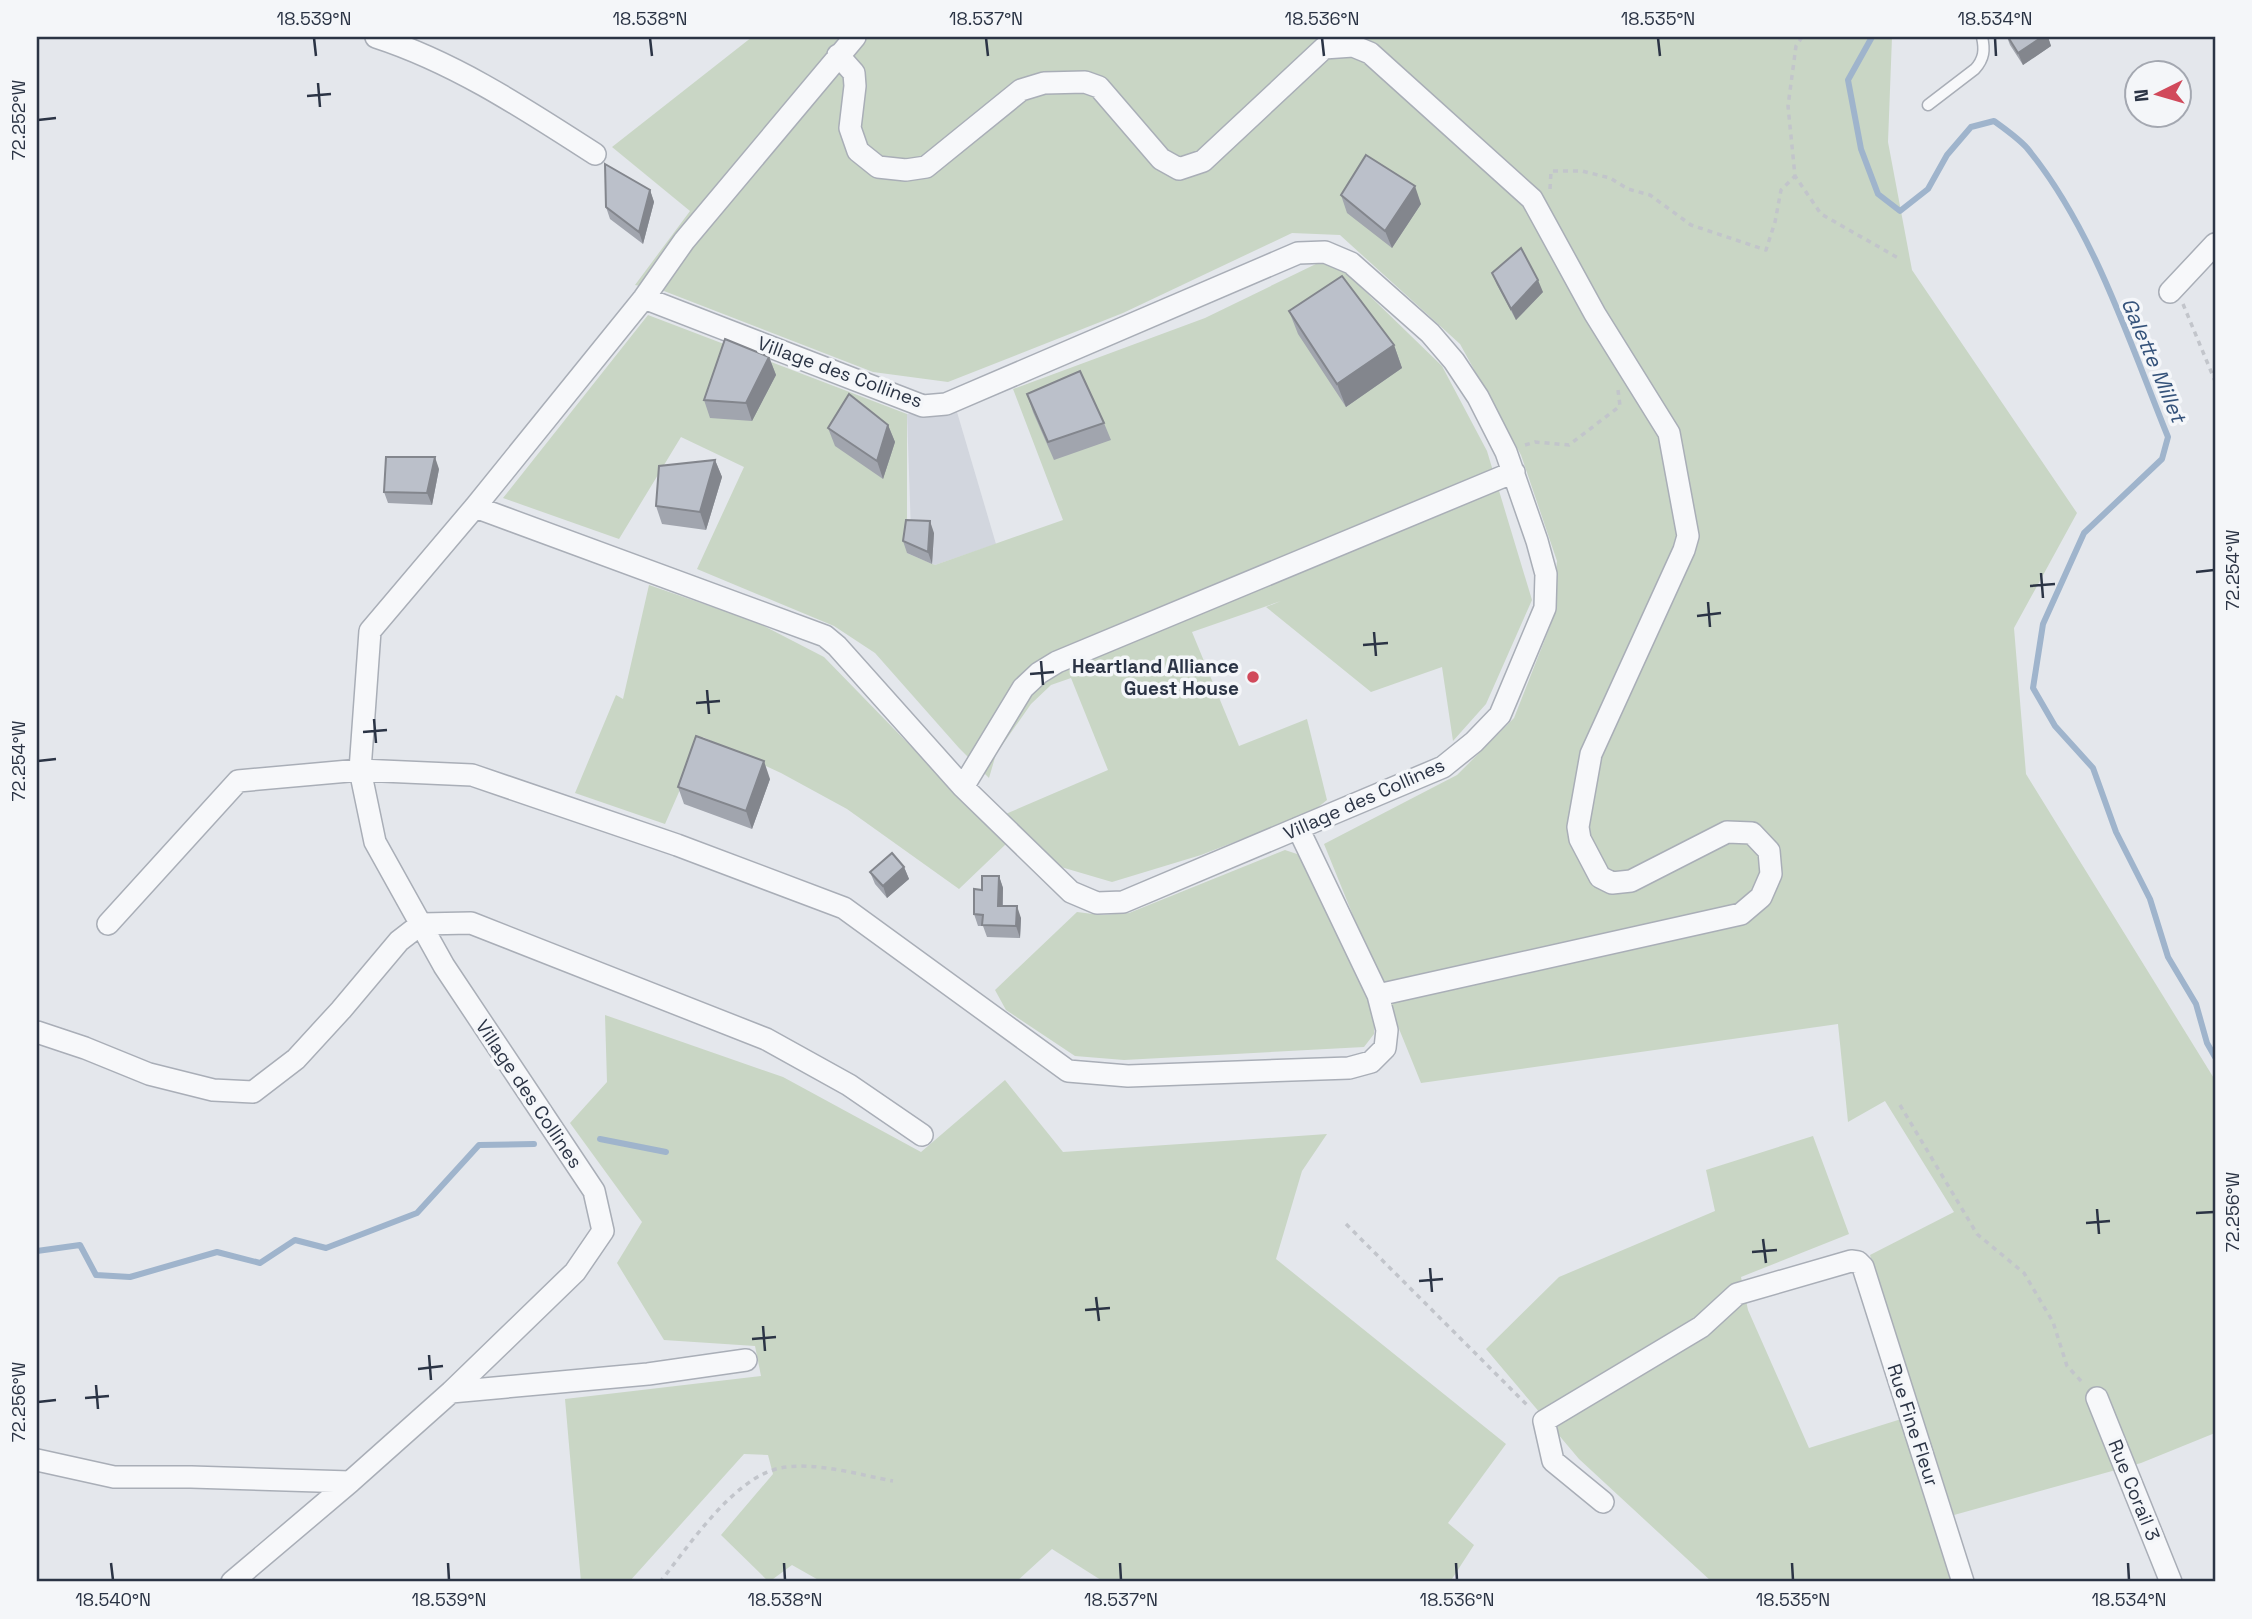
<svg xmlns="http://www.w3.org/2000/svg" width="2252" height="1619" viewBox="0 0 2252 1619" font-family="'Space Grotesk',sans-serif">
<rect width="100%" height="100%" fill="#e4e7ec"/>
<path fill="#d2d6de" d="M957 412 996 544 935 565 907 553 911 532 907 414 928 415Z"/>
<path fill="#c9d6c5" d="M752 37H1892L1888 142 1912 270 2077 513 2014 628 2026 774 2215 1080V1433L2141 1463 1954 1515 1870 1255 1954 1212 1885 1101 1848 1122 1838 1024 1421 1083 1324 844 1457 775 1514 718 1551 624 1557 561 1521 455 1460 344 1340 235 1292 233 1123 313 948 382 873 372 664 291 635 285 690 211 612 147Z
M1318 263 1340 267 1442 366 1487 451 1532 600 1486 704 1453 741 1442 667 1371 692 1266 607 1281 601 1192 632 1239 746 1307 719 1327 800 1312 812 1201 855 1112 882 1061 867 1001 816 1108 770 1071 678 1051 685 1031 704 996 754 989 778 959 748 875 653 834 626 697 569 744 467 681 437 619 539 503 498 648 315 907 414V553L935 565 1063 520 1013 389 1205 318Z
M649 585 756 622 824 657 1006 844 959 889 847 809 781 773 703 737 665 824 575 793 616 695 623 699Z
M1285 850 1297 854 1309 865 1375 1014 1374 1034 1364 1047 1124 1060 1075 1056 1006 1010 995 990 1077 912 1101 915 1129 913Z
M605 1015 783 1077 921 1152 1005 1080 1063 1152 1327 1134 1302 1171 1276 1259 1506 1444 1448 1523 1474 1545 1450 1582H1104L1052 1549 1016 1582H822L792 1565 769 1582 721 1535 773 1474 768 1455 744 1454 629 1582H581L565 1399 761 1376 755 1346 664 1340 617 1263 642 1222 570 1123 607 1082Z
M1813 1136 1849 1234 1741 1277 1748 1310 1809 1448 1914 1415 1969 1582H1712L1579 1459 1486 1349 1559 1277 1715 1211 1706 1170Z"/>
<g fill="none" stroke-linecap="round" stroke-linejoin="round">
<path stroke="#9fb4cc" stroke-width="6" d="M1872 37 1848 80 1861 149 1878 194 1900 211 1928 189 1947 155 1971 127 1994 121C2005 129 2018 138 2027 148 2093 228 2129 341 2168 437L2162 459 2084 533 2043 624 2033 688 2055 726 2093 768 2116 832 2150 899 2168 957 2196 1004 2207 1043 2215 1057
M600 1139 666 1152
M37 1251 80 1245 96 1275 130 1277 217 1252 260 1263 295 1240 326 1248 417 1213 479 1145 534 1144"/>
<defs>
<path id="service" d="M1928 105 1975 69C1984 59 1985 50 1982 37"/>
<path id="minor" d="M376 37C456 63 525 109 595 154
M838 55 854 73 855 86 850 128 858 151 878 167 906 170 926 167 1021 90 1044 83 1085 82 1099 87 1161 159 1179 169 1203 161 1324 48 1353 46 1370 53 1532 199 1595 314 1669 433 1688 536 1684 550 1591 754 1578 827 1580 839 1600 877 1612 883 1631 881 1727 832 1752 833 1769 851 1771 874 1761 897 1741 914 1378 995
M2170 292 2215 244
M475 507 825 636 837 646 963 787 1071 892 1097 903 1123 902 1443 767 1474 742 1500 715 1545 608 1546 574 1537 541 1506 452 1478 397 1454 361 1430 333 1351 263 1325 252 1298 253 946 404 923 406 644 298
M963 787 1023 688 1039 673 1057 662 1514 472
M108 924 238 781 360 770 472 775 677 845 844 908 1068 1071 1128 1076 1349 1068 1371 1062 1385 1048 1387 1030 1378 995 1298 828
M37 1032 85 1048 149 1074 213 1090 253 1092 296 1059 341 1010 399 941 421 924 471 923 766 1039 849 1085 922 1135
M451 1392 648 1374 746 1360
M2097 1398 2171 1582
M37 1460 114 1477H191L350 1482
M1603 1502 1553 1461 1544 1421 1701 1327 1737 1294 1851 1261 1858 1262 1863 1267 1963 1582
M232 1582 350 1482 451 1392 575 1272 603 1231 594 1191 444 966 375 842 360 770 370 631 475 507 644 298 684 241 855 37"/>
</defs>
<use href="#service" stroke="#a9aeb7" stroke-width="13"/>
<use href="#minor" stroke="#a9aeb7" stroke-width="24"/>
<path stroke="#c2c5cb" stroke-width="3.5" stroke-dasharray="5 5" stroke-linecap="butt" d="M1802 37 1796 46 1788 106 1795 176 1821 214 1900 259
M1550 189 1551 171H1582L1610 178 1628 189 1650 195 1691 225 1766 250 1775 222 1781 190 1795 176
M2183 304 2215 381
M1525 445 1535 442 1569 445 1620 406 1618 390
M1900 1105 1977 1234 2024 1273 2053 1322 2067 1366 2083 1383
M1346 1224 1529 1407
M660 1582C689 1546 733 1478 780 1468 814 1461 860 1475 893 1481"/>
<use href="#service" stroke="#f7f8fa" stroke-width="10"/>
<use href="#minor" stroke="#f7f8fa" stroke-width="21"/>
</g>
<path fill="#a1a5ae" d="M2007 37H2048L2051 46 2023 65 2010 45Z
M650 190 654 202 643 244 610 219 606 207Z
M1341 195 1421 204 1392 248 1347 213Z
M1492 273 1543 292 1516 320 1497 285Z
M1289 311 1394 345 1402 368 1346 407 1298 334Z
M769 357 776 375 752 421 710 418 704 400Z
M1027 394 1104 423 1111 440 1054 460 1033 412Z
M888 425 895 442 883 479 835 446 828 428Z
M715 460 722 477 706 530 662 524 656 506Z
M439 469 432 505 388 503 384 492Z
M934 533 932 564 907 553 903 541Z
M770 779 752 829 684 804 678 787Z
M904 867 909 879 887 898 875 884 870 872Z
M999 876 1003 888V906L1021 918 1020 938 987 937 983 926H978L974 914Z"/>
<path fill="#83868d" d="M2042 37H2048L2051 46 2023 65 2018 53Z
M1415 186 1421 204 1392 248 1385 231Z
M650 190 654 202 643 244 639 232Z
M1538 280 1543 292 1516 320 1511 309Z
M1394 345 1402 368 1346 407 1337 384Z
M769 357 776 375 752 421 746 403Z
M888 425 895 442 883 479 877 461Z
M435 457 439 469 432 505 427 493Z
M715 460 722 477 706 530 700 512Z
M930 521 934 533 932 564 928 552Z
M764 761 770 779 752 829 746 811Z
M904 867 909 879 887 898 883 886Z
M999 876 1003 888 1002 917 998 906Z
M1017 906 1021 918 1020 938 1016 926Z"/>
<path fill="#bbc0ca" stroke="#83868d" stroke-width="2" d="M2008 37H2042L2018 53Z
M1366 155 1415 186 1385 231 1341 195Z
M605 164 650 190 639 232 606 207Z
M1521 248 1538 280 1511 309 1492 273Z
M1342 276 1394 345 1337 384 1289 311Z
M725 339 769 357 746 403 704 400Z
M1080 371 1104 423 1048 442 1027 394Z
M849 394 888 425 877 461 828 428Z
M386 457H435L427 493 384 492Z
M715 460 700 512 656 506 659 466Z
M906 520 930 521 928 552 903 541Z
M696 736 764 761 746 811 678 787Z
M892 853 904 867 883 886 870 872Z
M982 876H999L998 906H1017L1016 926 982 925 983 915 974 914V889L982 890Z"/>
<path fill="none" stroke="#2b3445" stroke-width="2.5" d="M314 38 316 56M650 38 652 56M986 38 988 56M1322 38 1324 56M1658 38 1660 56M1995 38 1996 56M318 83 320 107M307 96 331 94M38 120 56 118M2196 572 2214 570M2041 573 2043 598M2030 586 2055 584M1708 602 1710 627M1697 616 1721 613M1374 632 1376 656M1363 645 1388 643M1041 661 1043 685M1030 674 1054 672M707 690 709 714M696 703 720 701M374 719 376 743M363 732 387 730M38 761 56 759M2097 1209 2099 1234M2196 1213 2214 1212M2086 1223 2110 1221M1763 1239 1766 1263M1752 1252 1777 1250M1430 1268 1432 1292M1419 1281 1443 1279M1096 1297 1099 1321M1085 1310 1110 1308M763 1326 765 1351M752 1339 776 1337M429 1355 431 1380M418 1369 443 1366M96 1385 98 1409M85 1398 109 1396M38 1402 56 1400M111 1563 113 1580M448 1563 449 1580M784 1563 785 1580M1120 1563 1121 1580M1456 1563 1457 1580M1792 1563 1793 1580M2128 1563 2129 1580"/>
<circle fill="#d1495b" stroke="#f4f6f9" stroke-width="2.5" cx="1253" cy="677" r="7"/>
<g text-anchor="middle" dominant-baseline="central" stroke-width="7" stroke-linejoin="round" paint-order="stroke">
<g font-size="19" fill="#2b3445" stroke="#f4f6f9">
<text transform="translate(840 372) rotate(20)">Village des Collines</text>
<text transform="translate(1364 799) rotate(-24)">Village des Collines</text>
<text transform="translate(529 1094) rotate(56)">Village des Collines</text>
<text transform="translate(1913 1425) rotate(72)">Rue Fine Fleur</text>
<text transform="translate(2134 1490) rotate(68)">Rue Corail 3</text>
</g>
<g font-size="19" font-weight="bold" fill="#2b3445" stroke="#f4f6f9" text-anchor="end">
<text x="1239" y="666">Heartland Alliance<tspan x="1239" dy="22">Guest House</tspan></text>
</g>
<g font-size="21" font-style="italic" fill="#34527a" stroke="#f4f6f9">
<text transform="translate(2154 360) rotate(67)">Galette Millet</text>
</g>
</g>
<rect width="2252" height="1619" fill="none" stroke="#f4f6f9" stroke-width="77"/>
<g transform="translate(2158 94) rotate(265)"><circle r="33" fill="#f4f6f9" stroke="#a4a8b1" stroke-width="2"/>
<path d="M0-5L12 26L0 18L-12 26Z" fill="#d1495b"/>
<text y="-10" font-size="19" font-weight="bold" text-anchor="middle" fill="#2b3445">N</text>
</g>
<rect x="38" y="38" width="2176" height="1542" fill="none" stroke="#2b3445" stroke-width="2.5"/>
<g font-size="18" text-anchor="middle" fill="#2b3445">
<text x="314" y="25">18.539°N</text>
<text x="650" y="25">18.538°N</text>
<text x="986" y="25">18.537°N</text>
<text x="1322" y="25">18.536°N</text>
<text x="1658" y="25">18.535°N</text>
<text x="1995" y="25">18.534°N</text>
<text transform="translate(19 120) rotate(-90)" y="6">72.252°W</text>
<text transform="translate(2233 570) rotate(-90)" y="6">72.254°W</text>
<text transform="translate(19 761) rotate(-90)" y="6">72.254°W</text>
<text transform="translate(2233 1212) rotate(-90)" y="6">72.256°W</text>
<text transform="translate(19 1402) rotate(-90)" y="6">72.256°W</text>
<text x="113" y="1606">18.540°N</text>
<text x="449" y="1606">18.539°N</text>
<text x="785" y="1606">18.538°N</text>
<text x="1121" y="1606">18.537°N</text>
<text x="1457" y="1606">18.536°N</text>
<text x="1793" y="1606">18.535°N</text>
<text x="2129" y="1606">18.534°N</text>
</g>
</svg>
